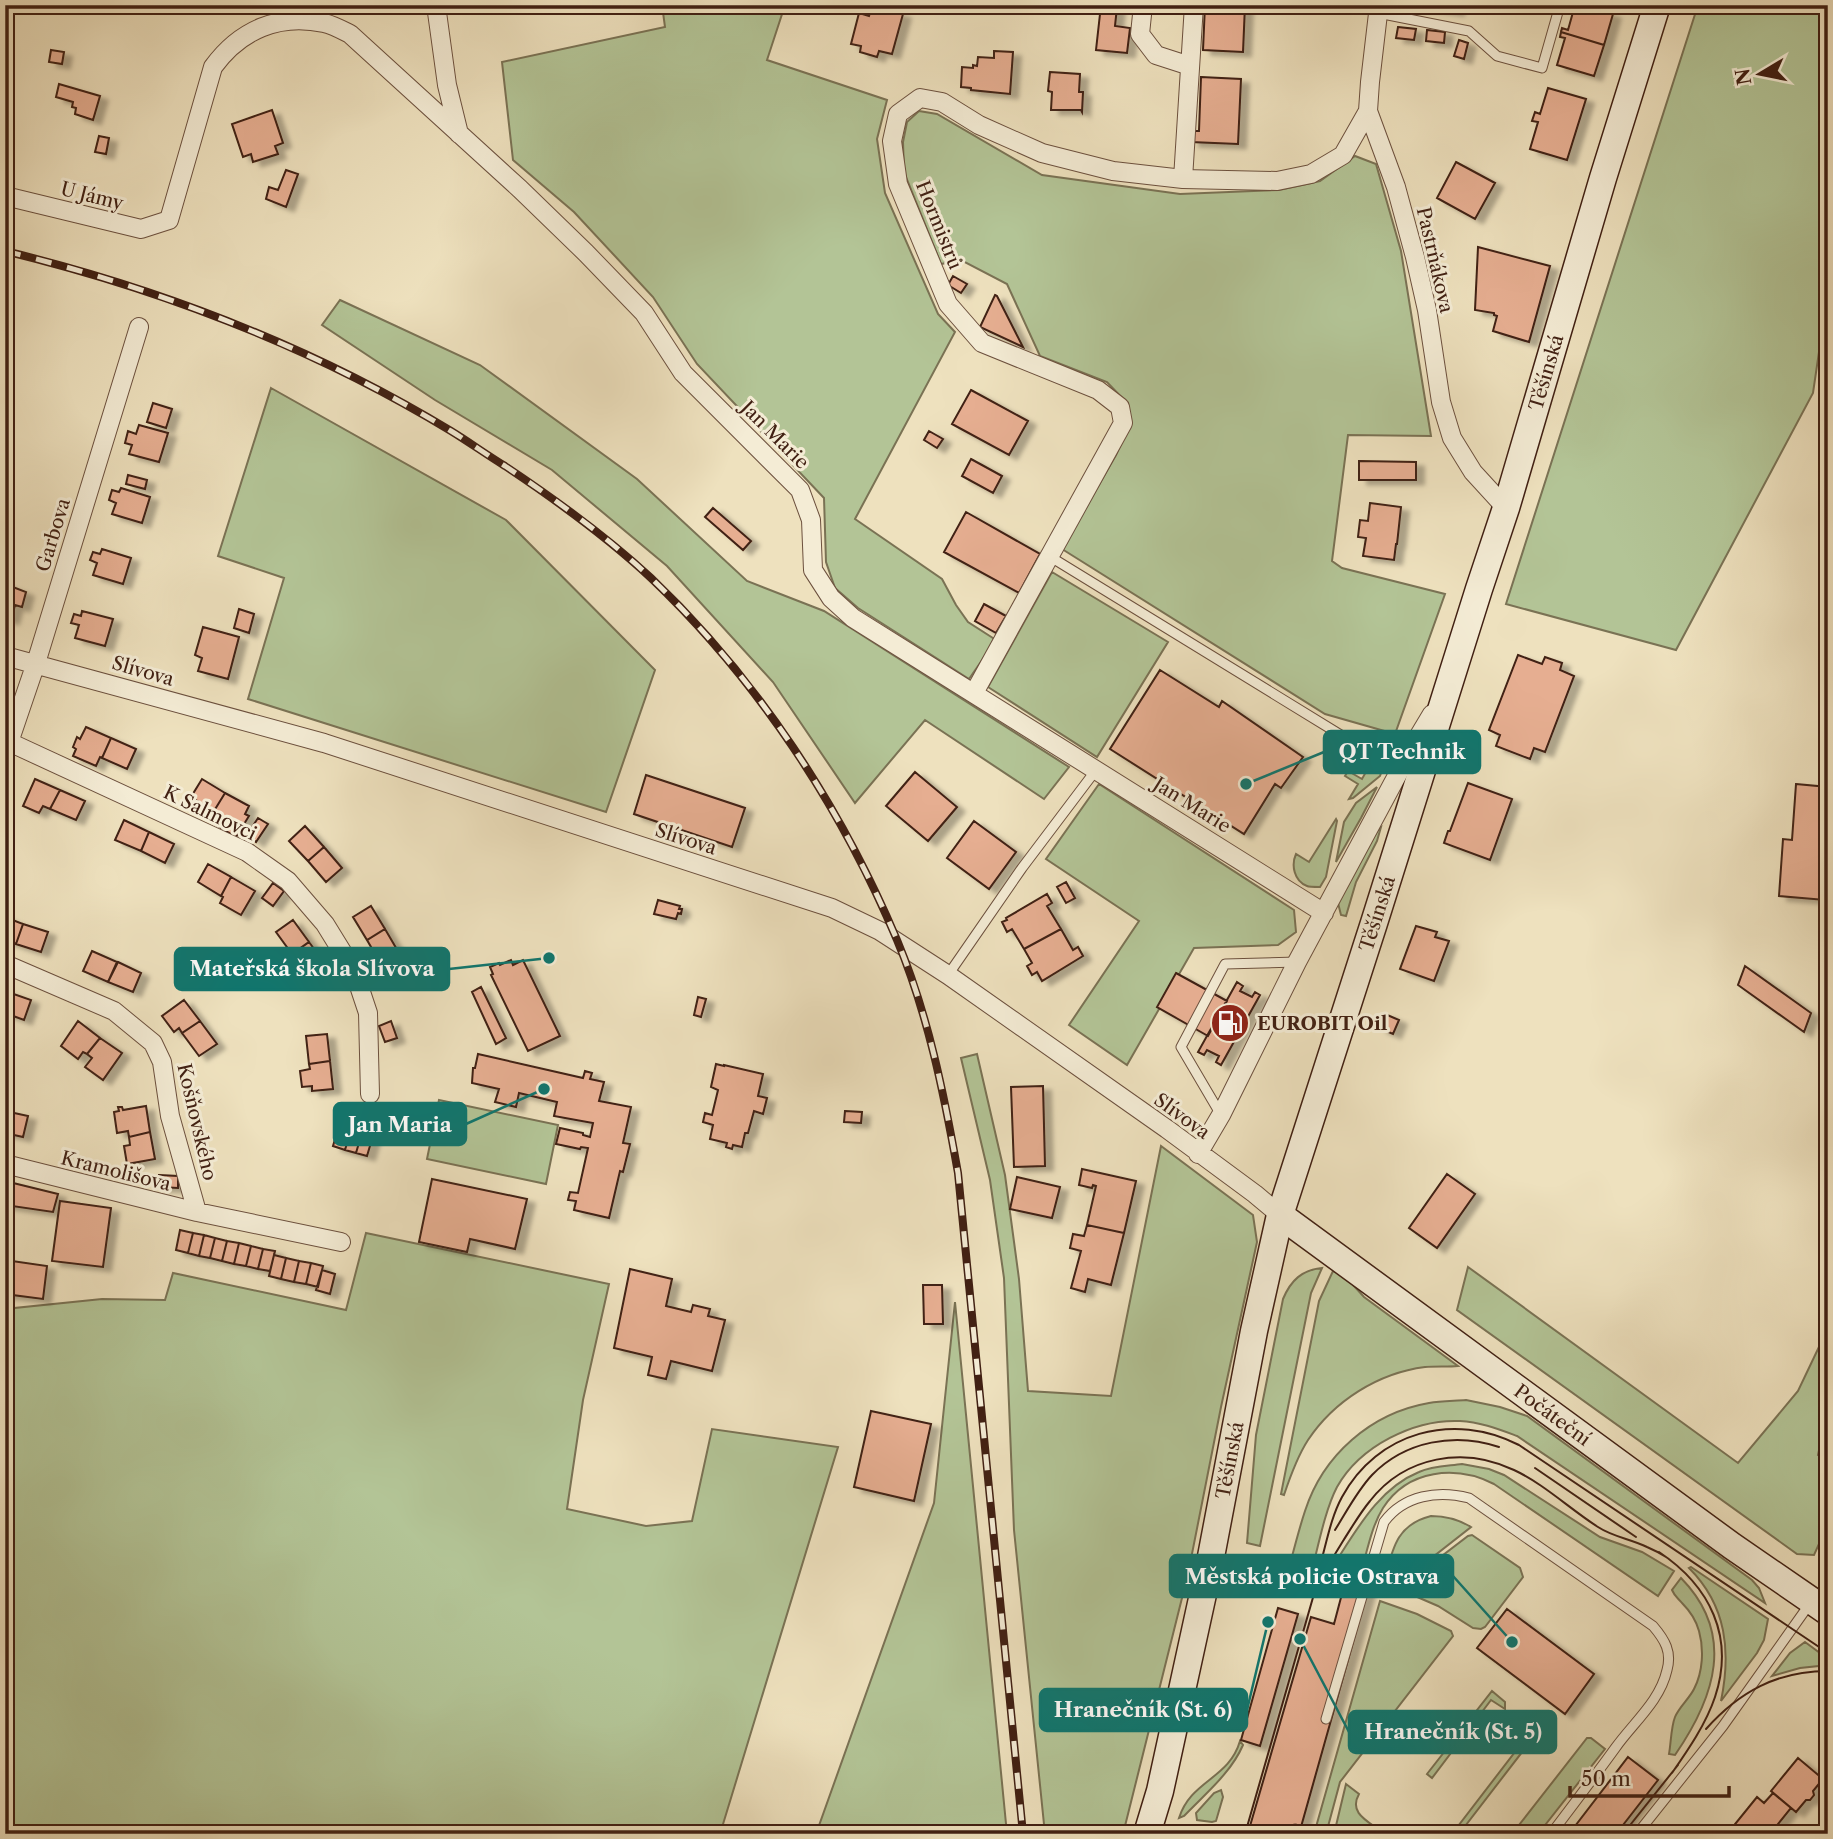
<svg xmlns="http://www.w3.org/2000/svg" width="1833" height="1839" viewBox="0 0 1833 1839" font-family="'Libre Caslon Text',serif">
<defs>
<filter id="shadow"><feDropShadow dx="8" dy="4.5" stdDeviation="2" flood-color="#0004"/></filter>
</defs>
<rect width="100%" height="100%" fill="#eee1be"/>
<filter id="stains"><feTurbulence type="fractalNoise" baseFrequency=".00286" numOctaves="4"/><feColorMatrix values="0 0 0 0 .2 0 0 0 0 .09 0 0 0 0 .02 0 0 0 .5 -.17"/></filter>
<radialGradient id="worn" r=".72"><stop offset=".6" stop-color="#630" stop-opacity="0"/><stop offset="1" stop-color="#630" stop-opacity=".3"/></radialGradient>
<path fill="#b3c496" stroke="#7a7254" stroke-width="2" d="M662 5H785L767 60 887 100 877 139 885 193 938 314 955 332 855 519 942 579 956 605 968 622 996 640 969 679 858 608 835 588 826 562 824 498 697 364 653 297 574 212 513 160 502 62 665 27Z
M1698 5H1828V305L1825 311 1813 393 1676 650 1506 604Z
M919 111 937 114 1042 175 1180 194 1279 190 1320 181 1355 156 1376 164 1401 251 1431 436 1348 435 1332 561 1342 568 1445 594 1395 734 1325 714 1062 549 1116 455 1131 422 1128 404 1107 382 1040 356 1007 284 961 260 941 264 904 172 903 142 907 122Z
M340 300 480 365 637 479 747 581 824 611 1069 767 1044 799 925 720 855 803 773 682 667 566 552 470 435 400 322 325Z
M271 388 506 520 655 670 606 812 248 699 284 578 218 556Z
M1052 572 1168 642 1097 757 988 687Z
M1369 749 1374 750 1373 755 1385 762 1380 776 1353 798 1349 799 1358 784 1345 776 1348 771 1362 779 1371 763 1358 755 1364 750Z
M1099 784 1294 910 1296 932 1278 945 1194 948 1127 1065 1069 1025 1139 921 1046 859Z
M1377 787 1361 818 1336 862 1344 822 1356 803Z
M1336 819 1337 821 1326 877 1320 887C1317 887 1309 887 1307 886 1294 881 1291 865 1296 854L1309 862Z
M1381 827 1377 841 1356 882 1346 916 1341 915 1337 899 1379 828Z
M977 1054 1005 1175 1019 1279 1028 1391 1111 1396 1161 1146 1253 1215 1257 1242 1221 1407 1188 1574 1123 1834H1045L1014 1530 1004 1278 990 1180 961 1058Z
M439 1100 558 1125 546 1184 427 1159Z
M366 1233 609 1284 583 1400 567 1509 646 1526 692 1521 712 1429 838 1447 720 1834H5V1309L102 1299 165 1300 173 1273 346 1310Z
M1468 1267 1738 1463 1798 1391 1828 1328V1407L1818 1455 1828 1461V1507L1824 1533 1814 1555 1797 1554 1457 1310Z
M1322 1268 1311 1293 1260 1546 1247 1543 1256 1435 1283 1299C1291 1280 1302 1270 1322 1268Z
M1333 1271 1344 1275 1364 1297 1458 1366C1448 1367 1436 1366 1425 1367 1378 1373 1334 1401 1308 1440 1297 1457 1290 1477 1284 1495L1281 1494 1319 1301Z
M955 1302 1007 1834H816L934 1503Z
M1466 1400 1500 1407 1527 1416 1752 1580 1759 1588 1765 1603 1517 1436C1498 1429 1480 1422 1460 1421 1414 1419 1360 1446 1337 1487 1325 1510 1318 1547 1311 1574L1289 1568C1294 1549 1299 1529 1305 1511 1323 1455 1371 1413 1429 1403 1441 1401 1454 1401 1466 1400Z
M1462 1464 1489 1469 1504 1475 1600 1537 1642 1552 1674 1571 1658 1596 1494 1484C1456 1465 1408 1469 1383 1508 1371 1527 1367 1553 1360 1575L1331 1569C1355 1533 1377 1489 1419 1472 1432 1466 1448 1466 1462 1464Z
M1431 1516C1446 1516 1458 1519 1471 1527L1397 1585 1392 1587 1383 1585C1392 1553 1394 1525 1431 1516Z
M1472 1535 1520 1568 1523 1577 1485 1627 1481 1629 1473 1628 1438 1606 1401 1590 1404 1585 1468 1536Z
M1691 1567 1768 1619 1764 1640 1757 1653 1721 1701C1731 1652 1727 1606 1689 1568Z
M1681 1578C1736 1634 1715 1697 1675 1755L1669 1754C1671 1743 1671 1727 1675 1717 1679 1707 1689 1699 1694 1689 1703 1672 1704 1649 1699 1631 1696 1620 1690 1611 1682 1603 1678 1598 1675 1597 1672 1590Z
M1380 1601 1417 1614 1451 1631 1453 1636 1340 1782 1326 1834H1314Z
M1805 1642 1828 1659V1665L1800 1668 1772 1676 1790 1653Z
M1492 1691 1505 1702V1709L1491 1700 1432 1778 1427 1774Z
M1525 1719 1528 1720 1548 1735V1743L1536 1734 1459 1834H1452L1531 1731 1520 1722Z
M1587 1738H1591L1605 1749 1538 1834H1512Z
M1240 1741 1243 1745C1231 1773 1205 1794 1184 1816L1179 1818C1191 1780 1229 1779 1240 1741Z
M1346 1784 1359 1794C1350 1810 1362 1818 1375 1827L1370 1834H1334Z
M1221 1790 1223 1797 1216 1821 1212 1822 1197 1820 1196 1813 1214 1793Z"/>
<path fill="#e6ae91" stroke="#412013" stroke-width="2" filter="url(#shadow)" d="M1101 5 1117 7 1115 26 1130 28 1127 53 1096 50Z
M1205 5H1245L1243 52 1203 50Z
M1414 5H1457L1456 11Z
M1575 5H1583L1613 14 1604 45 1561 32 1562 28 1568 30Z
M872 6 903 14 892 54 879 51 877 57 860 52 861 46 851 44 859 13 869 16Z
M1398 27 1416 29 1414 40 1396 38Z
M1427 30 1445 32 1444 43 1426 41Z
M1561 32 1604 45 1594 76 1557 65 1565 38 1560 37Z
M1459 40 1468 43 1464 59 1454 56Z
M51 50 64 52 62 64 49 62Z
M994 51 1013 52 1010 94 971 90V88L961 87 962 67 973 68V65L977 66 978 57 994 58Z
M1050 72 1080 74 1079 92H1083L1082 112 1081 110H1051L1052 92 1048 91Z
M1201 77 1241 79 1238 144 1191 142 1192 131H1199Z
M59 84 100 96 93 120 75 114 76 108 72 107 73 102 56 97Z
M1548 88 1586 99 1567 160 1530 149 1538 122 1532 121 1535 112 1540 114Z
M272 110 283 143 275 146 278 154 253 162 251 154 243 157 232 124Z
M99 136 109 138 106 154 95 152Z
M1456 162 1495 183 1475 219 1437 198Z
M286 170 298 174 286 207 266 199 269 187 278 190Z
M1478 247 1550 266 1529 342 1493 331 1497 316 1494 315V313L1475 310Z
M953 276 967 284 961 293 948 285Z
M995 295 997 296 1023 347 980 327Z
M971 390 1028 421 1009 455 952 424Z
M153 403 172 409 166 428 147 422Z
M139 425 168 433 159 462 129 454 132 445 125 443 128 431 136 434Z
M929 431 943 439 937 448 924 440Z
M971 459 1002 476 993 493 962 476Z
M1359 461 1416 462V480H1359Z
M128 475 147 480 145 489 126 484Z
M121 488 150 497 142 523 112 514 116 503 109 500 112 490 119 492Z
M1370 503 1401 507 1397 544H1396L1394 560 1363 556 1366 538 1358 537 1360 520 1368 521Z
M713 508 751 541 743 550 705 517Z
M966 512 1040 554 1019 593 944 552Z
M102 549 131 558 123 584 93 575 97 563 90 560 93 552 100 554Z
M5 584 26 592 22 607 15 605 11 620 5 618Z
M984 604 1006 616 996 633 975 621Z
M239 609 254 614 249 633 234 628Z
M82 611 113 619 105 646 75 638 79 625 71 623 74 614 81 616Z
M203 627 239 637 228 679 198 671 202 658 195 655Z
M1518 655 1542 664 1545 657 1562 663 1560 670 1574 676 1545 752 1534 748 1530 759 1496 746 1500 735 1489 730Z
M1160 670 1219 707 1222 701 1303 757 1281 788 1275 784 1244 834 1110 749Z
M86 727 111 738 102 758 100 757 96 766 73 756 76 749 73 747 77 737 80 739Z
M111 738 136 749 127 769 102 758Z
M915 772 957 807 928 841 886 806Z
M646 775 745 808 732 847 634 814Z
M35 779 60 790 50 809 43 806 39 813 23 806Z
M202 779 225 793 214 811 191 797Z
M1468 783 1512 799 1490 860 1444 843 1448 831H1450Z
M1796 784 1828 787V862L1825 900 1779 896 1783 839 1792 840Z
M60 790 85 801 76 820 50 809Z
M225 793 249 806 245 814 249 816 236 837 211 822 217 813 214 811Z
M258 818 268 824 256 842 247 835Z
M124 820 149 832 141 851 115 840Z
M974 821 1016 852 989 889 947 858Z
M305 826 324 847 308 861 289 841Z
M149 832 174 844 165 863 141 851Z
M324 847 342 868 326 882 308 861Z
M208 864 231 877 221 896 198 882Z
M231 877 255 891 241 915 220 903 223 897 221 896Z
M1066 882 1075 898 1066 903 1057 887Z
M273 883 284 891 273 906 262 898Z
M1047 894 1052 903 1047 906 1061 929 1024 949 1012 929 1007 932 1002 922 1007 920 1006 918Z
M658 900 680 906 679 909H682L681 914 678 913 676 919 654 914Z
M371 906 385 929 367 940 353 917Z
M5 917 23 924 16 944 5 940Z
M293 920 309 942 292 954 276 932Z
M23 924 48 932 41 952 16 944Z
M1416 926 1437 932 1435 937 1449 941 1434 981 1400 969Z
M385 929 399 953 381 964 367 940Z
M1061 929 1073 950 1078 947 1083 956 1042 981 1037 972 1032 975 1027 966 1032 963 1024 949Z
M309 942 325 964 300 983 286 963 294 957 292 954Z
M92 951 117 962 108 982 83 971Z
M511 960 513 965 523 960 560 1036 528 1051 491 975 493 974 490 967 499 963 500 965Z
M118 962 141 973 133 992 108 982Z
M1745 966 1811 1013 1804 1032 1738 985Z
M1176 973 1227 1001 1208 1036 1157 1007Z
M1237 982 1243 986 1240 991 1252 997 1255 992 1260 995 1221 1065 1216 1062 1219 1056 1207 1050 1204 1055 1198 1052Z
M481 987 506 1038 496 1044 472 992Z
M5 991 31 1000 24 1020 5 1013Z
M698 997 706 999 701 1017 694 1015Z
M184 1000 200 1021 182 1033 179 1028 174 1032 162 1016Z
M1385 1014 1399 1020 1393 1034 1379 1028Z
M78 1021 100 1038 87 1054 83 1052 78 1059 61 1046Z
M200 1021 217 1044 199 1056 182 1033Z
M391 1021 397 1038 385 1042 379 1026Z
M327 1034 330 1061 309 1064 306 1036Z
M100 1038 122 1053 103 1080 85 1067 92 1058 87 1054Z
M478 1054 583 1078 585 1071 592 1073 590 1079 604 1082 599 1101 631 1107 623 1143 630 1144 623 1172 620 1171 609 1218 574 1210 576 1201 568 1200 570 1192 578 1193 588 1148 581 1147 580 1149 556 1144 560 1128 583 1133V1135L590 1137 593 1123 554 1116 557 1102 519 1093 516 1107 495 1102 499 1089 472 1083 473 1068H475Z
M330 1061 333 1089 312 1091V1086L302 1087 300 1071 310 1069 309 1064Z
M716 1064 724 1066V1065L763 1074 758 1096 767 1098 763 1114 754 1111 748 1133H745L742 1147 733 1145 732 1149 726 1147 727 1143 710 1139 713 1125 703 1122 705 1113 712 1115 718 1090 711 1087Z
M1043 1086 1045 1166 1014 1167 1011 1087Z
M146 1106 150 1132 129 1137 128 1131 117 1133 114 1112 119 1111 118 1107H122L123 1110Z
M5 1111 28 1116 23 1137 5 1133Z
M845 1111 862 1112 861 1123 844 1122Z
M338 1129 350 1133 345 1150 333 1146Z
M150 1132 155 1159 127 1164 124 1146 130 1145 129 1137Z
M350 1133 361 1136 356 1153 345 1150Z
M361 1136 372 1139 367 1156 356 1153Z
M1082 1169 1136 1181 1124 1233 1087 1225 1096 1186 1093 1185 1092 1188 1079 1185Z
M1447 1174 1475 1194 1437 1248 1409 1228Z
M159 1175 178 1176V1188L159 1187Z
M1017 1177 1060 1187 1052 1218 1010 1209Z
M432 1179 527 1199 515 1249 470 1239 467 1252 419 1242Z
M5 1181 58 1194 53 1212 5 1205Z
M60 1201 111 1208 103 1267 52 1261Z
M1087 1225 1124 1233 1111 1285 1088 1279 1085 1292 1071 1288 1081 1251 1070 1248 1073 1234 1084 1236Z
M180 1230 193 1233 188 1253 176 1250Z
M193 1233 204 1235 199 1256 188 1253Z
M204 1235 215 1238 210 1258 199 1256Z
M215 1238 227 1241 222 1261 210 1258Z
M227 1241 239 1243 234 1264 222 1261Z
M239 1243 251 1246 246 1266 234 1264Z
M251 1246 263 1249 258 1269 246 1266Z
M263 1249 275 1251 270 1271 258 1269Z
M274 1255 286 1258 281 1279 269 1276Z
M286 1258 299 1261 294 1282 281 1279Z
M5 1260 47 1266 43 1299 5 1294Z
M299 1261 311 1263 306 1284 294 1282Z
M311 1263 323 1266 318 1287 306 1284Z
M630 1269 672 1279 666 1306 691 1312 693 1305 710 1309 708 1316 725 1320 712 1371 671 1361 666 1379 648 1375 652 1357 614 1348Z
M322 1270 335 1274 330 1294 316 1290Z
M923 1285H942L943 1324H924Z
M871 1411 931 1424 914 1501 854 1487Z
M1348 1571 1371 1578 1299 1834H1276L1250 1826 1311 1617 1334 1624Z
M1278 1608 1298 1614 1260 1746 1241 1740Z
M1507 1609 1594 1674 1565 1714 1477 1648Z
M1628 1757 1658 1780 1616 1834H1569Z
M1798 1758 1823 1779 1813 1791 1814 1795 1810 1800H1806L1796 1812 1771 1791Z
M1773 1793 1791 1808 1770 1834H1727L1757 1797 1764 1803Z"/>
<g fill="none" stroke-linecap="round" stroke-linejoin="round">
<defs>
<path id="lane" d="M1378 13 1469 31 1497 56 1542 68 1560 5
M1049 556 1344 737 1416 745
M948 975 1022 868 1096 770
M1221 1115 1181 1047 1225 964 1297 962
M1326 1719 1384 1522C1404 1495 1438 1490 1469 1498L1653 1626C1665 1640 1672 1652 1667 1670 1660 1701 1634 1722 1616 1747 1595 1776 1573 1805 1551 1834
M1294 1834 1295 1829
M1637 1834 1723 1726 1811 1602"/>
<path id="street" d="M436 5 447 85 459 134
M1143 5 1140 34 1156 55 1190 66
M1379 5 1370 82 1368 111 1396 187 1415 257 1427 310 1441 402 1452 438 1473 472 1506 508
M1183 179 1194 5
M5 196 141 229 169 220 213 67C240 30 279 13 324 23 333 25 342 30 350 34L520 189 586 253 644 313 683 373 800 490 811 520 813 570 831 598 853 618 1324 913
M5 656 324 743 832 908 880 931 948 975 1167 1129 1255 1194 1280 1215
M974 693 1123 423 1120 407 1098 390 982 343 948 304 898 184 892 141 898 114 920 98 942 102 979 125 1042 153 1113 171 1183 179 1277 181 1311 174 1343 155 1368 111
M9 742 247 852 288 881 325 924 354 971 368 1013 370 1094
M5 754 36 663 139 327
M5 964 114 1011 153 1043 162 1062 170 1116 197 1212
M1198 1154 1221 1115 1297 962 1414 744 1432 714
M5 1164 197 1212 341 1242"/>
<g id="secondary">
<path id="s1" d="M1280 1215 1732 1546 1828 1612"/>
<path id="s2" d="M1147 1834 1160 1791 1210 1562 1254 1331 1280 1215 1374 923 1479 589 1506 508 1603 178 1657 5"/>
</g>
</defs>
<use href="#lane" stroke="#6c503e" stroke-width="11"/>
<use href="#street" stroke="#6c503e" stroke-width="20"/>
<use href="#secondary" stroke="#412013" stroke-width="29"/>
<use href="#lane" stroke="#f4ecd5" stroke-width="9"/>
<use href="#street" stroke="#f4ecd5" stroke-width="18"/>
<use href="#secondary" stroke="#f4ecd5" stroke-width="26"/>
<path stroke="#412013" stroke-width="2" d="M1535 1468 1636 1537
M1335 1530C1347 1511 1357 1491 1372 1475 1405 1441 1455 1432 1499 1447
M1659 1552C1710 1586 1735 1637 1715 1697 1706 1724 1688 1750 1672 1773
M1319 1569C1326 1546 1330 1519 1342 1497 1377 1432 1454 1411 1519 1445L1828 1653
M1706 1729C1739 1692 1777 1671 1828 1671
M1245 1834 1316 1587C1324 1571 1334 1556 1343 1541 1352 1527 1360 1513 1370 1501 1405 1456 1464 1446 1514 1470 1544 1484 1570 1509 1598 1527 1613 1537 1631 1539 1647 1547 1654 1550 1660 1553 1666 1557
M1623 1834 1678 1765"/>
<defs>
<path id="rail" d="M5 251C161 289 314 348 451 431 469 442 487 455 505 466 556 500 606 536 651 578 757 679 840 805 897 940 928 1014 944 1094 958 1173L1023 1834"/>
</defs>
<use href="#rail" stroke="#412013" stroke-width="8"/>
<use href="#rail" stroke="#f4ecd5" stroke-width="5" stroke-dasharray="16" stroke-linecap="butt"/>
</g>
<defs>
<symbol id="fuel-disc" viewBox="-11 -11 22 22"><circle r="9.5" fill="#8f2418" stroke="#f4ecd5"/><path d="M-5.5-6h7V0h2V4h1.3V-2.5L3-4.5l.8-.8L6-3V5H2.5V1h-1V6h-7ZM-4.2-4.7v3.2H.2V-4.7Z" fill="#fff"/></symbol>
</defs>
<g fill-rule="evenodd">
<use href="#fuel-disc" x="1208" y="1001" width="44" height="44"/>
</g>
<g text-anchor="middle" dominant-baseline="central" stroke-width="6" stroke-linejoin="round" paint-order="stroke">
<g font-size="19" fill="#412013" stroke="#f4ecd5">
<text transform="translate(92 196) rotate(14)">U Jámy</text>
<text transform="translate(939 225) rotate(68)">Hormistrů</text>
<text transform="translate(1435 260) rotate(77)">Pastrňákova</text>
<text stroke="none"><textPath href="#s2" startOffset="1517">Těšínská</textPath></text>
<text transform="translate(775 435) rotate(45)">Jan Marie</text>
<text transform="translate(53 535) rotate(-73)">Garbova</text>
<text transform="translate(143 671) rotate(16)">Slívova</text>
<text transform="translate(1192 805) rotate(32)">Jan Marie</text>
<text transform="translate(210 813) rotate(26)">K Salmovci</text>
<text transform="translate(686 839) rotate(18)">Slívova</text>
<text stroke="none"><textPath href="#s2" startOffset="950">Těšínská</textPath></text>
<text transform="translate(1182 1116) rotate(36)">Slívova</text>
<text transform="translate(197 1122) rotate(77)">Košňovského</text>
<text transform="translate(116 1171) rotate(14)">Kramolišova</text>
<text stroke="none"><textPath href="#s1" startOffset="338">Počáteční</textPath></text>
<text stroke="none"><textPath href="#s2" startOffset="383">Těšínská</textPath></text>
</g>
<g font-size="19" font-weight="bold" fill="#412013" stroke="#f4ecd5" text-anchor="start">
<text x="1257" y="1023">EUROBIT Oil</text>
</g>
</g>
<path fill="none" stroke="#0f766e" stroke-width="2.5" d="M1246 784L1324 752M549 958L449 969M544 1089L466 1124M1512 1642L1453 1576M1268 1622L1247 1710M1300 1639L1349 1732"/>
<g fill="#0f766e" stroke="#f4ecd5" stroke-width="2.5">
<circle cx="1246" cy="784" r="7"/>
<circle cx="549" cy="958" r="7"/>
<circle cx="544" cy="1089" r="7"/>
<circle cx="1512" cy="1642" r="7"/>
<circle cx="1268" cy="1622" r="7"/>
<circle cx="1300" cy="1639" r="7"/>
</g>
<g fill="#0f766e" stroke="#0f766e" stroke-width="2.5">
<rect x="1324" y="731" width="156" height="42" rx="7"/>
<rect x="175" y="948" width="274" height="42" rx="7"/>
<rect x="334" y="1103" width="132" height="42" rx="7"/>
<rect x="1170" y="1555" width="283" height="42" rx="7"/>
<rect x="1040" y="1689" width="207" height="42" rx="7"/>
<rect x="1349" y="1711" width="207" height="42" rx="7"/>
</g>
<g font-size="21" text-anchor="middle" font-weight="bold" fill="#fff">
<text x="1402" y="759">QT Technik</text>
<text x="312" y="976">Mateřská škola Slívova</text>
<text x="400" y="1132">Jan Maria</text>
<text x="1312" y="1584">Městská policie Ostrava</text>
<text x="1143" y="1717">Hranečník (St. 6)</text>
<text x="1453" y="1739">Hranečník (St. 5)</text>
</g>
<rect width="1833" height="1839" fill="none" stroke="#eee1be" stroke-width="28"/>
<rect x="7" y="7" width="1819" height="1825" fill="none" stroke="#412013" stroke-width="3.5"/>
<rect x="14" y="14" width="1805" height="1811" fill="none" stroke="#412013" stroke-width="2"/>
<g transform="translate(1760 74) rotate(260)" stroke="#f4ecd5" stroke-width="5" paint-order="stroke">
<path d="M0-5L12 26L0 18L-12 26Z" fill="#412013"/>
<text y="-10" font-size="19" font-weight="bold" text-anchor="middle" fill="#412013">N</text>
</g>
<path d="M1570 1786v10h159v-10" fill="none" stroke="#412013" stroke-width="3.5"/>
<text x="1581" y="1786" font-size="21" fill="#412013" stroke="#f4ecd5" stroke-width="5" paint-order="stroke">50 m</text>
<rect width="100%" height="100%" filter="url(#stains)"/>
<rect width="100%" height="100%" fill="url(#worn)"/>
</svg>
